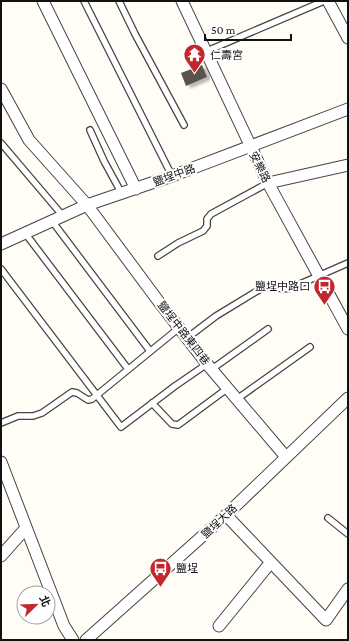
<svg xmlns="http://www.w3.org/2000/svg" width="349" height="641" viewBox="0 0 349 641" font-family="'Crimson Pro','Noto Sans TC',serif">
<defs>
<filter id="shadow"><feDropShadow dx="4.5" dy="2.5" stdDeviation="1" flood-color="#0004"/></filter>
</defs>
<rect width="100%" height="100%" fill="#fffdf5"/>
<path fill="#5a524d" filter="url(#shadow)" d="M202 65 207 77 186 86 181 73Z"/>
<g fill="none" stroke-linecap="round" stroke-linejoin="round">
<defs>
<path id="service" d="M84 1 172 176
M119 1 135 34 184 125
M207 51 324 1
M90 130 104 161 122 194
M1 143 63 216
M52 221 150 351
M25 233 128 369
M158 256 178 243 203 231 207 226V219L211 214 268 183
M1 269 121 427 175 386 207 364
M187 338 216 316 262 288C272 286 281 290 291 288L348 263
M212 369 268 329
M237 399 310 347
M152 403 172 424 178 425 228 388
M1 423 18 416H33L42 413 72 392 77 393 88 400 92 399 179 328
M328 518 348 534"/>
<path id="minor" d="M43 1 136 189
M182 1 268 183 348 329
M328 1 348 38
M1 89 29 140 87 205 159 302 207 364 286 457
M268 183 348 165
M1 244 87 205 172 176 348 109
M1 462 64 626 73 640
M226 515 326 620 348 589
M1 556 26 528
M219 626 271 562
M86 640 226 515 348 398"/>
</defs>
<use href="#service" stroke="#444" stroke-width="8"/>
<use href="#minor" stroke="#444" stroke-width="13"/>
<use href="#service" stroke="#fff" stroke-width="5.5"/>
<use href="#minor" stroke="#fff" stroke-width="11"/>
</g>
<defs>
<symbol id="temple-pin" viewBox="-11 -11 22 30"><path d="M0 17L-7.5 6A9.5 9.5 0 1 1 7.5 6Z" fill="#c4262e" stroke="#fff"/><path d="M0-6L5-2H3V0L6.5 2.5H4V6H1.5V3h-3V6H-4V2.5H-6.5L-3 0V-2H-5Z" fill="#fff"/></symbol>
<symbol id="bus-pin" viewBox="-11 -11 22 30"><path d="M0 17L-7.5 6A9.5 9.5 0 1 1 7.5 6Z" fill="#c4262e" stroke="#fff"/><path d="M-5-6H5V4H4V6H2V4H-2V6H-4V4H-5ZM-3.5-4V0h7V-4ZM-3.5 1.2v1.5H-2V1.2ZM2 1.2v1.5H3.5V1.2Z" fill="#fff"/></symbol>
</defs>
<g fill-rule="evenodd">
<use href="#temple-pin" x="182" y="42" width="25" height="34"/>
<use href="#bus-pin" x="312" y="274" width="25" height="34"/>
<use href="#bus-pin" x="148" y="556" width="25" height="34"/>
</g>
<g text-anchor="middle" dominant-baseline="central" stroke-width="4" stroke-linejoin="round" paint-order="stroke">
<g font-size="11" fill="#111" stroke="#fff" text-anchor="start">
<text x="210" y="55">仁壽宮</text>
<text x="310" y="286" text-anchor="end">鹽埕中路口</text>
<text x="176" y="568">鹽埕</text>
</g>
<g font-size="11" fill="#111" stroke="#fff">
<text transform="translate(260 167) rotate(63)">安樂路</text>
<text transform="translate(174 175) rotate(-20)">鹽埕中路</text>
<text transform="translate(184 333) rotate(52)">鹽埕中路東四巷</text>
<text transform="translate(219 521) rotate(-43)">鹽埕大路</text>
</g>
</g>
<rect width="349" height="641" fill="none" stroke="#111111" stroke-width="4"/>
<g transform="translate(36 605) rotate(67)"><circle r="19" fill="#ffffff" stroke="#a0a0a0"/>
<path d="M0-3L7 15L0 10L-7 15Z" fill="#c4262e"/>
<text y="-6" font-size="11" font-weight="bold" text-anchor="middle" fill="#111111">北</text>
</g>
<path d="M205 34v6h86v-6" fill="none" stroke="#111111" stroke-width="2"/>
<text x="211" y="34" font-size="12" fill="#111111" stroke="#ffffff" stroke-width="3" paint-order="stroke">50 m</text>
</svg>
